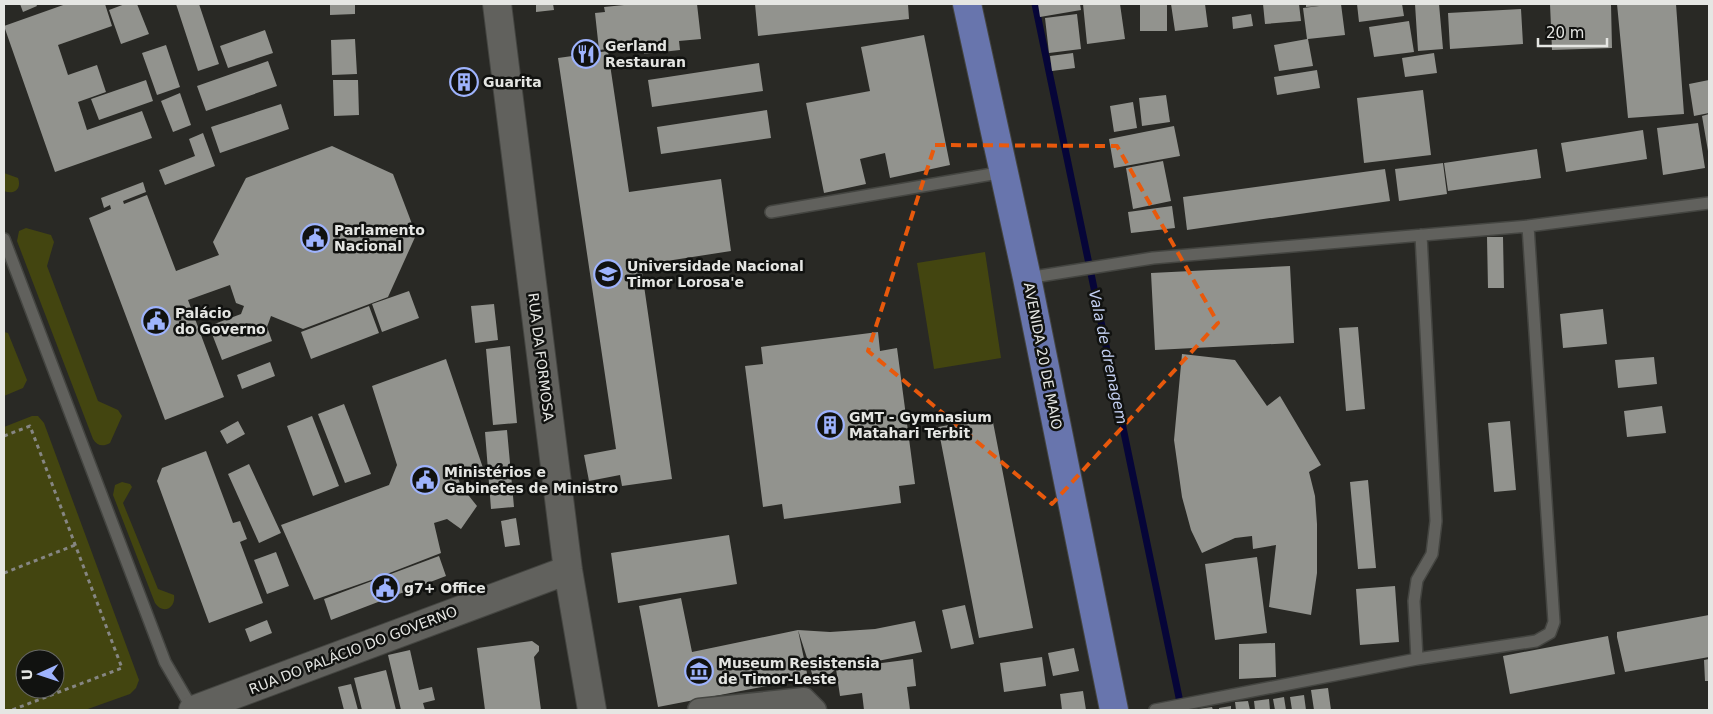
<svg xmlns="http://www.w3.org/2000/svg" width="1713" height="714" viewBox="0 0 1713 714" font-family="'DejaVu Sans',sans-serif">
<rect width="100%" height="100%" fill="#292925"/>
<path fill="#434510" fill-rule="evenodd" d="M4 173 18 178C22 189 14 195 4 191Z
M26 228 51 235 54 242 47 266 98 401 118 410 122 416 110 443C103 447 97 446 93 439L17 241 19 231Z
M985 252 1001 358 934 369 917 263Z
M4 332 8 333 27 380 23 388 4 396Z
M32 416H38L44 423 139 680 136 688 130 694 85 710H4V427ZM25 659H55V689H25Z
M122 482 130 484 132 487 123 503 158 589 174 595C176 608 163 615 155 603L113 495 115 485Z"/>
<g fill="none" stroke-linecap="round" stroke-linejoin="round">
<path stroke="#060538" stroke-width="7" d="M1035 4 1181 707"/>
</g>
<path fill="#92938e" d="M20 4H36L37 6 23 12Z
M66 4H105L112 26 58 45 68 75 97 65 106 92 78 102 87 130 142 111 152 138 55 172 4 26Z
M125 4H137L149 34 121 44 109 10Z
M176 4H199L219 64 198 71Z
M330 4H355V14L330 15Z
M536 4H553L554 10 536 12Z
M634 4H697L701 39 679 41 680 50 644 54 643 45 599 50 595 13 605 12 604 7Z
M755 4H908L909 19 758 36Z
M1038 4H1080L1081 10 1040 17Z
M1083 4H1120L1125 39 1087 44Z
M1140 4H1167V31H1140Z
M1171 4H1205L1208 27 1175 31Z
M1263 4H1299L1301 21 1265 24Z
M1306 4H1341L1345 35 1308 39 1313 66 1279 71 1274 45 1307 39 1303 8 1319 6 1306 7Z
M1357 4H1402L1404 16 1359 22Z
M1415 4H1439L1443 49 1418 51Z
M1550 4H1611L1612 48 1552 50Z
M1617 4H1676L1684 114 1628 118Z
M1521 9 1523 44 1450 49 1448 13Z
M1077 14 1081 49 1049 53 1045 18Z
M1251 14 1253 26 1233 29 1232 17Z
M1409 21 1414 52 1374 57 1369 27Z
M265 30 273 53 228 68 220 46Z
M924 35 950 165 890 178 885 153 860 159 866 184 824 193 806 103 870 91 861 47Z
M355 39 357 74 332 75 331 40Z
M166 45 180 87 157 95 142 53Z
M608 51 629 192 721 179 731 251 641 265 672 479 622 486 620 475 589 481 584 455 616 449 558 58Z
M1073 53 1075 68 1052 71 1050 56Z
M1434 53 1437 73 1405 77 1402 58Z
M268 61 277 86 206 111 197 86Z
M759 63 763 91 652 107 648 80Z
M1317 70 1320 88 1277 95 1274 77Z
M471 73 473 89 456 91 455 75Z
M146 80 153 101 99 120 91 99Z
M333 80H358L359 115 334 116Z
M1709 80V113L1694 116 1689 84Z
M1423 90 1431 155 1364 163 1357 98Z
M180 93 191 125 173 132 161 101Z
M1166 95 1170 122 1142 126 1139 98Z
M1133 102 1137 128 1114 132 1110 106Z
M281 104 289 129 220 153 211 127Z
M767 110 771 138 661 154 657 127Z
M1709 114V151H1708L1702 116Z
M1698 123 1705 168 1663 175 1657 128Z
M1174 126 1180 156 1114 168 1109 139Z
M1643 130 1647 159 1566 172 1561 143Z
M203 133 215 166 165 185 159 170 195 156 189 139Z
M332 146 393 174 409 216 416 235 388 297 303 329 271 316 267 327 272 341 222 360 209 326 241 314 244 306 236 303 230 285 188 300 224 397 165 420 89 218 111 209 110 205 104 208 101 198 143 182 146 192 123 201 124 204 147 195 176 271 219 255 213 242 246 178Z
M1537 149 1541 178 1448 191 1444 163Z
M1163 161 1171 201 1133 209 1126 168Z
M1443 163 1447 194 1399 201 1395 169Z
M1385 169 1390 201 1187 230 1183 197Z
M1172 206 1175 228 1131 233 1128 212Z
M1487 237H1503L1504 288H1488Z
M1290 266 1294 343 1155 350 1151 273Z
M409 291 419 318 382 332 372 304Z
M494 304 498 340 475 343 471 306Z
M369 306 379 333 311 359 301 332Z
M1603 309 1607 344 1563 348 1560 314Z
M1358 327 1365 409 1346 411 1339 328Z
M878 332 880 351 897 348 915 484 899 486 901 503 784 519 782 504 763 507 745 366 763 364 761 347Z
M510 346 517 423 493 425 486 349Z
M1182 354 1235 360 1267 406 1280 396 1321 465 1309 472 1315 496 1317 524V573L1311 615 1269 607 1276 545 1253 549 1252 536 1235 538 1202 553 1191 530 1182 497 1174 440Z
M1654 357 1657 384 1618 388 1615 360Z
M446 359 483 468 457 475 461 486 477 506 461 529 447 519 434 523 441 553 374 579 314 600 281 525 389 485 397 465 372 386Z
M270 362 275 376 242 389 237 375Z
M344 404 371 474 345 483 318 414Z
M1662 406 1666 433 1627 437 1624 411Z
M312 416 339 486 313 496 287 426Z
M992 417 1033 628 979 638 938 427Z
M238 421 245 434 227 444 220 431Z
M1510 421 1516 490 1494 492 1488 423Z
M507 430 514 507 491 509 485 432Z
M206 451 233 523 240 521 247 539 240 542 263 603 209 623 157 481 162 468Z
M249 464 281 533 259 543 228 474Z
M1368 480 1376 568 1358 569 1350 482Z
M516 518 520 545 505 547 501 521Z
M729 535 737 584 618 603 611 553Z
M276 552 289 586 267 594 254 560Z
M439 556 446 576 331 620 324 599Z
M1257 557 1267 633 1215 640 1205 564Z
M1395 586 1399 642 1360 645 1356 589Z
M681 598 692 652 798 630 808 678 658 707 639 606Z
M965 605 974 644 951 649 942 610Z
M1709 615V657L1625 672 1617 637V632Z
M267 620 272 633 250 642 245 629Z
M915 621 922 652 843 668 913 659 916 686 907 687 910 710H864L862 693 840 696 836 669 816 686 798 630 830 632 875 629Z
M1608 636 1615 674 1510 694 1503 656Z
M532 641 539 646V651L534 657 541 710H485L477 648Z
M1275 643 1276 677 1239 679V644Z
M1074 648 1079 671 1053 676 1048 653Z
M410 650 419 690 432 687 435 700 423 703 425 710H401L388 655Z
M1042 657 1046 686 1004 692 1000 663Z
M1709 659V681H1705L1704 660Z
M386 670 396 710H362L354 678Z
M351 684 358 710H344L338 687Z
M1328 688 1331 710H1314L1311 690Z
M1083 691 1086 710H1062L1060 694Z
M1304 695 1306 710H1292L1290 697Z
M1284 697 1286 710H1275L1273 699Z
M1269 699 1270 710H1255L1254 701Z
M1248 701 1250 710H1236L1235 702Z
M1231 706V710H1219V708Z
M1212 707 1213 710H1198V709Z"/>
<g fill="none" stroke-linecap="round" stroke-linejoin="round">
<defs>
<path id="lane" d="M771 212 1004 172
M1528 226 1709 203
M4 239 165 662 193 710
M1027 278 1153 258 1528 226 1554 622 1550 633 1536 641 1417 659 1155 710
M1417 659 1414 601 1417 580 1432 554 1436 521 1421 235"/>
<path id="street" d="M699 710 804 699 815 710"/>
<path id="secondary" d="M497 4 568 570 592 710
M193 710 568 570"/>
<path id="primary" d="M967 4 1027 278 1114 710"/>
</defs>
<use href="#lane" stroke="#444541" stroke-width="14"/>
<use href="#street" stroke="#444541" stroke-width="25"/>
<use href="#secondary" stroke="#444541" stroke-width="30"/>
<use href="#primary" stroke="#444541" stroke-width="30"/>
<path stroke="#868683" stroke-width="3" stroke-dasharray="4 4" stroke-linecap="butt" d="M4 436 30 426 122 668 12 710
M4 573 75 545"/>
<use href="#lane" stroke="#61615d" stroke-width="11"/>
<use href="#street" stroke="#61615d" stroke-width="22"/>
<use href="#secondary" stroke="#61615d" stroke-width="28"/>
<use href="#primary" stroke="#6875ad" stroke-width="28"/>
</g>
<path fill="none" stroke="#e8590c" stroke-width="4" stroke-dasharray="10 6" stroke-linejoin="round" d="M935 145 1117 146 1218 323 1052 504 868 351Z"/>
<defs>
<symbol id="restaurant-ring" viewBox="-11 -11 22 22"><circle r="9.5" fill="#111210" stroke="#9eb3fd" stroke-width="1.5"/><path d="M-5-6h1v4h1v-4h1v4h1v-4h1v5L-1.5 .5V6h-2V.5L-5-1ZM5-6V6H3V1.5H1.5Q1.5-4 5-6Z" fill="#9eb3fd"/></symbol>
<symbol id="building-ring" viewBox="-11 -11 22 22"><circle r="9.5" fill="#111210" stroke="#9eb3fd" stroke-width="1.5"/><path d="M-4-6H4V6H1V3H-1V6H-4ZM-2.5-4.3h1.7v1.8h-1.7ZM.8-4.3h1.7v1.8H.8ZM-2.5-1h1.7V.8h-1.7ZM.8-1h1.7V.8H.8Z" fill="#9eb3fd"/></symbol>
<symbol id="civic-ring" viewBox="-11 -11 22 22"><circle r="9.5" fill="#111210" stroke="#9eb3fd" stroke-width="1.5"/><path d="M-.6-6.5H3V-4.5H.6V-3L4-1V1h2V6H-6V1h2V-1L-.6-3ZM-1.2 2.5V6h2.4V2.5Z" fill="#9eb3fd"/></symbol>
<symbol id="university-ring" viewBox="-11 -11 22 22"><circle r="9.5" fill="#111210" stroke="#9eb3fd" stroke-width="1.5"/><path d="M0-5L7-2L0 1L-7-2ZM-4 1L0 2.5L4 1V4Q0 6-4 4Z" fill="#9eb3fd"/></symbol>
<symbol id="museum-ring" viewBox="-11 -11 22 22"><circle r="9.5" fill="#111210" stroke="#9eb3fd" stroke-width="1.5"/><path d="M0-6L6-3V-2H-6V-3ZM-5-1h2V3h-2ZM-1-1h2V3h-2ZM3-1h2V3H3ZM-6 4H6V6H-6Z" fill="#9eb3fd"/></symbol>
</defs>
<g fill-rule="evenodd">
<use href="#restaurant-ring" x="570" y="38" width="32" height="32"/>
<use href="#building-ring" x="448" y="66" width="32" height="32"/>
<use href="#civic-ring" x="299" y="222" width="32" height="32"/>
<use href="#university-ring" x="592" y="258" width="32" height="32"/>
<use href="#civic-ring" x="140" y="305" width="32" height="32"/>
<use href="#building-ring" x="814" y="409" width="32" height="32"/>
<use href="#civic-ring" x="409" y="464" width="32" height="32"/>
<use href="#civic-ring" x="369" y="572" width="32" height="32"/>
<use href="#museum-ring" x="683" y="655" width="32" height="32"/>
</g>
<g text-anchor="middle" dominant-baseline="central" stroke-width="5" stroke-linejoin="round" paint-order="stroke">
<g font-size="14" font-weight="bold" fill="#e5e6e3" stroke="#111210" text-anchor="start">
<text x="605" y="46">Gerland<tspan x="605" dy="16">Restauran</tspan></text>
<text x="483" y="82">Guarita</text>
<text x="334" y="230">Parlamento<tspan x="334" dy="16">Nacional</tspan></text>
<text x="627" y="266">Universidade Nacional<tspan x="627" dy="16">Timor Lorosa'e</tspan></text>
<text x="175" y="313">Palácio<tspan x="175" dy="16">do Governo</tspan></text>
<text x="849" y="417">GMT - Gymnasium<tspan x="849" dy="16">Matahari Terbit</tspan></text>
<text x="444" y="472">Ministérios e<tspan x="444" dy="16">Gabinetes de Ministro</tspan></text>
<text x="404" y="588">g7+ Office</text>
<text x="718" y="663">Museum Resistensia<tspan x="718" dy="16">de Timor-Leste</tspan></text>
</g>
<g font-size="14" fill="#e5e6e3" stroke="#111210">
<text transform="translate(1043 356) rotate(79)">AVENIDA 20 DE MAIO</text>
<text transform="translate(541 357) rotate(83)">RUA DA FORMOSA</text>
<text transform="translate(353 650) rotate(-21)">RUA DO PALÁCIO DO GOVERNO</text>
</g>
<g font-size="15" font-style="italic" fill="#c4d0f2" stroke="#111210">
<text transform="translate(1108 357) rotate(78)">Vala de drenagem</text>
</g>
</g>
<rect width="1713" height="714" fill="none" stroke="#e5e6e3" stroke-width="10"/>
<g transform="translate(40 674) rotate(267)"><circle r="24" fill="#111210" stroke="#666764"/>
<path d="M0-4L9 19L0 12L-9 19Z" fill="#9eb3fd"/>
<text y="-8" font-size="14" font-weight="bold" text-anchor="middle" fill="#e5e6e3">U</text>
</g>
<path d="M1538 38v8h69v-8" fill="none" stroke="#e5e6e3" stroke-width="2.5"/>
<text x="1546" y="38" font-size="15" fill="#e5e6e3" stroke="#111210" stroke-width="4" paint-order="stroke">20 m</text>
</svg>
